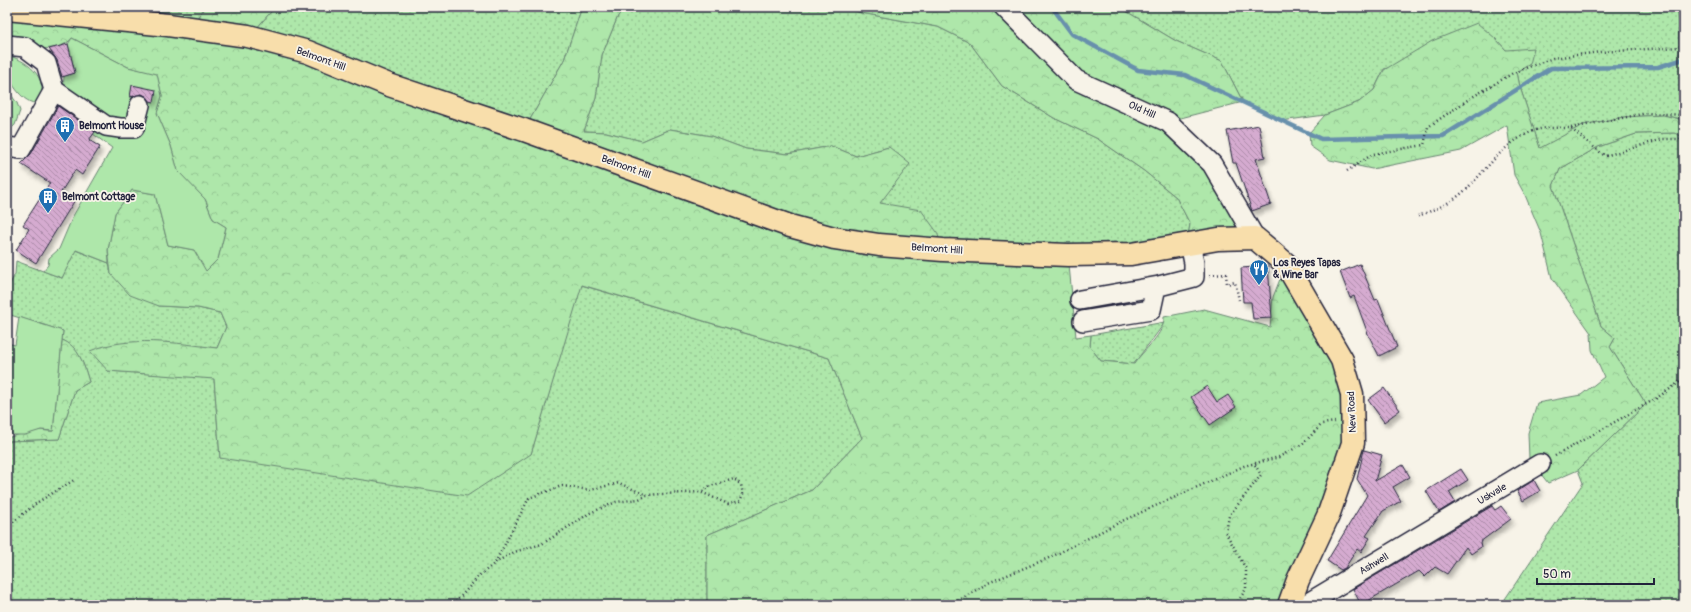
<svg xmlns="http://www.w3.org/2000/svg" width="1691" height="612" viewBox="0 0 1691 612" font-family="Pangolin,sans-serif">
<defs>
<pattern id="grass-dots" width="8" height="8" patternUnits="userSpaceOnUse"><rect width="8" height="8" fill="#aee7aa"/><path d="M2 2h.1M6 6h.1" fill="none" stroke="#95c693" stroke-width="1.8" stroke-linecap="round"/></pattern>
<pattern id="forest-crowns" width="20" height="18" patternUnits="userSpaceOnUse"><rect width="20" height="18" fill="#aee7aa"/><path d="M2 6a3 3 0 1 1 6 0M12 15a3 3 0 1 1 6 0" fill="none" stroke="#95c693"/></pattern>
<pattern id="building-back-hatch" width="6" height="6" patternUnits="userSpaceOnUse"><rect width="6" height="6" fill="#d5abd0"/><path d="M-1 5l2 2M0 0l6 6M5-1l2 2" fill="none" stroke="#ac8baa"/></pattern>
<filter id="shadow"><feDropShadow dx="2.5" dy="4.5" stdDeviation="2" flood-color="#0004"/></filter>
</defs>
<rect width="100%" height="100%" fill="#f7f3e8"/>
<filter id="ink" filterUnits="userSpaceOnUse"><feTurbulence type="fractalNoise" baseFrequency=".025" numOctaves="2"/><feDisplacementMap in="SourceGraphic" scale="8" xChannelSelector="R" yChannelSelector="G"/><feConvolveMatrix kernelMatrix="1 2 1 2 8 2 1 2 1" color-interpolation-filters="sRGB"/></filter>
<g filter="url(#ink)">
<path fill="url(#grass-dots)" stroke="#688472" d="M68 7H205L195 21Z
M275 7H582L564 60 524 130 255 30Z
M626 7H844L861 13 938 27 970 43 1002 86 1054 118 1098 139 1144 171 1176 197 1190 224 1187 243 943 250 880 203 889 147 856 156 831 146 788 154 746 149 711 136 670 129 642 141 606 132 584 131 596 98 602 55 618 16Z
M1119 7H1678L1680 60 1684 59V120L1663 115 1624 117 1583 125 1540 149 1520 87 1517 72 1530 64 1506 50 1495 38 1384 69 1374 90 1359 102 1325 115 1281 121 1243 102 1222 61 1176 41Z
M1675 133 1684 137V605H1501L1583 483 1578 470 1646 404 1610 347 1615 338 1601 326 1553 186 1560 169 1598 147 1636 134Z
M75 250 109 263 111 274 159 306 198 308 220 313 226 327 217 348 147 342 108 371 214 378 220 458 531 454 581 285 829 358 862 438 812 490 707 535V605H7V441L59 439 75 390 89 382C84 365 79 347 62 340L63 331 7 314V290L15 274 16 261 62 278Z
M1165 322C1155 337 1144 349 1134 364L1101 361 1090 347 1091 335Z"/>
<path fill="url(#forest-crowns)" stroke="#688472" d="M205 7H275L255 30 195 21Z
M582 7H626L618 16 602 55 596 98 584 131 606 132 642 141 670 129 711 136 746 149 788 154 831 146 856 156 889 147 910 164 880 203 921 210 937 232 943 250 1068 255 1076 337 1091 335 1090 347 1101 361 1134 364C1143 350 1165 334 1164 317L1204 309 1270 327 1273 297 1286 264 1325 329 1353 443 1289 605H707V535L812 490 862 438 829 358 582 285 531 454 467 496 220 458 214 379 108 371 90 351C128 335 177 343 217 348L226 327 220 313 198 308 159 306 130 295 111 274 108 250 115 213 132 190 155 194 168 245 194 250 218 259 226 227 213 219 205 199 178 172 171 146 157 113 162 96 157 75 128 67 72 38C59 55 26 47 7 45V19L246 44 524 130 564 60Z
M844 7H1119L1176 41 1222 61 1243 102 1169 121 1212 164 1255 238 1187 243 1190 224 1176 197 1144 171 1098 139 1054 118 1002 86 970 43 938 27 861 13Z
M1678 7H1684V59L1680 60Z
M1477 23 1495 38 1506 50 1534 48 1530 64 1517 72 1520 87 1540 148 1583 125 1624 117 1663 115 1684 120V137L1674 133 1636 134 1598 147 1560 169 1553 186 1601 326 1615 338 1610 347 1646 404 1578 470 1548 483 1529 459 1528 433 1537 403 1581 395 1604 377 1592 350 1591 333 1552 278 1541 233 1525 195 1514 175 1507 125 1461 151 1372 169 1330 160 1310 146 1309 133 1325 115 1359 102 1374 90 1384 70 1432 41Z
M62 340C79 346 84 365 89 382L75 390 59 439 7 441V438C13 436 35 430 41 430 45 431 49 431 53 431Z"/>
<path fill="#aee7aa" stroke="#688472" d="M72 38 128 67 157 74 162 96 157 113 171 146 178 171 205 199 213 219 226 227 218 259 206 271 194 250 168 245 155 194 132 190 115 213 108 250 109 263 76 250 62 278 43 271 48 265 49 258 59 249 73 216 112 148 93 134 95 130 58 106 63 97 64 76 75 73 68 44Z
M9 56C30 61 51 82 38 103 24 105 9 82 7 70 6 66 7 61 7 57Z
M7 89 17 103 20 111 15 125 7 132Z
M19 317 63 331 53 431 41 430 25 435H12L10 427H7V343L15 345Z"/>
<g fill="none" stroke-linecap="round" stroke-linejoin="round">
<path stroke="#6890ac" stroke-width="4.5" d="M1052 7 1072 34 1138 70 1185 75 1321 139 1443 136 1551 68 1658 67 1684 59"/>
</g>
<path fill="url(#building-back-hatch)" stroke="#22223b" filter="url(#shadow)" d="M68 44 75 73 62 77 57 60 49 49Z
M132 85 156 90 154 102 150 101 147 97 142 94 130 97Z
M58 106 95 132 89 140 100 147 82 175 75 170 61 192 75 200 36 263 16 250 29 229 23 225 50 183 21 164 31 154Z
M1259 125 1265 157 1256 159 1271 204 1252 211 1236 163H1233L1227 131Z
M1360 264 1375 300 1378 299 1397 347 1379 356 1368 334 1354 296 1350 298 1340 272Z
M1268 266 1272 318 1253 319 1251 302H1243L1241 268Z
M1207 386 1217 402 1228 395 1236 407 1210 425 1191 397Z
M1384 388 1400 410 1384 422 1368 400Z
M1364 450 1382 455 1375 481 1403 465 1410 477 1393 487 1401 501 1383 511 1366 536 1370 538 1361 552 1357 549 1345 568 1341 570 1327 561 1367 495 1357 479Z
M1461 469 1468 480 1449 492 1455 502 1439 512 1426 491Z
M1534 480 1540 491 1523 501 1517 491Z
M1492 506 1495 510 1501 506 1511 519 1480 542 1481 547 1471 554 1466 547 1447 574 1435 567 1425 577 1419 571 1361 605 1353 589Z"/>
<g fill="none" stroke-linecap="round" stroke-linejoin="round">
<defs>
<path id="minor" d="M1004 7 1076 80 1168 122 1212 164 1255 238
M7 45 25 47 46 63 54 90 21 149 7 147
M54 90 106 126 120 128H134L140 105
M1080 300 1159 286 1194 277V263L1190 243
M1083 321 1151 310 1156 287
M1305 605 1540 464"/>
<path id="major" d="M7 9 168 25 248 36 308 52 389 85 524 130 790 226 834 238 879 245 943 250 1068 255 1131 254 1218 239 1255 238 1286 264 1342 360 1352 394 1353 443 1328 516 1298 580 1289 605"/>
</defs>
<use href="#minor" stroke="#22223b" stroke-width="22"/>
<use href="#major" stroke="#22223b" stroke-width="25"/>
<path stroke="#22223b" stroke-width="2.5" stroke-dasharray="1 3" stroke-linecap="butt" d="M1571 128 1647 113 1684 115
M1347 171 1373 154 1424 145 1428 127 1469 99 1513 73 1553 58 1600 52 1679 47 1684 43
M1418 216C1434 210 1449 204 1462 193 1487 171 1502 142 1536 130 1546 127 1560 128 1570 128L1605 156 1663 139H1684
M1210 275 1226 274 1227 284 1235 282 1239 300
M1555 456 1657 398 1684 379
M7 527 38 502 74 480
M495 563 514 552 542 544 590 513 616 502 639 499 646 496
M453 605 480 575 495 563 529 498 562 486 590 490 619 483 646 495 701 492 728 504 740 501 743 494 741 485 734 479 710 486 701 492
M951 605 988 583 1051 557 1122 521 1244 466 1279 457 1303 444 1322 424 1335 422
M1238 605 1237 603 1246 589V569L1226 533 1229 516 1261 475 1254 463"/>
<use href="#minor" stroke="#f7f3e8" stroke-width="19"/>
<use href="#major" stroke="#f8deab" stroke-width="22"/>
</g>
</g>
<defs>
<symbol id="building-pin" viewBox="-11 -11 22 30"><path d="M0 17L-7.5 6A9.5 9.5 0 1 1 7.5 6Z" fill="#1f6fb2" stroke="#f7f3e8"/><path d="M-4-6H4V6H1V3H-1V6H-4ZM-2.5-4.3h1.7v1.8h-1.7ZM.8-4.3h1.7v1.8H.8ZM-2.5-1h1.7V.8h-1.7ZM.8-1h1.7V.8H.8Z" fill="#fff"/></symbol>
<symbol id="restaurant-pin" viewBox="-11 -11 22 30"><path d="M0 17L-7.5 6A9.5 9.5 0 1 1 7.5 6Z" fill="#1f6fb2" stroke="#f7f3e8"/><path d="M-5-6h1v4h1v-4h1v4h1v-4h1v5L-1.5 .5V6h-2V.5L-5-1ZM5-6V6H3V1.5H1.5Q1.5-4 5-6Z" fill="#fff"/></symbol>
</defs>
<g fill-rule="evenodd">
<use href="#building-pin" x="54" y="115" width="22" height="30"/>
<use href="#building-pin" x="37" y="186" width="22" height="30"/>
<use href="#restaurant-pin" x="1248" y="258" width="22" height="30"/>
</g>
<g text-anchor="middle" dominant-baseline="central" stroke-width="3.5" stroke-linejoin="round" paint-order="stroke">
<g font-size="10" fill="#22223b" stroke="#f7f3e8">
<text transform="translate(321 59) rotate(20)">Belmont Hill</text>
<text transform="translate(1142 110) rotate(24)">Old Hill</text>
<text transform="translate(626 167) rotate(20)">Belmont Hill</text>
<text transform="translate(937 249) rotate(4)">Belmont Hill</text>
<text transform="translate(1352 412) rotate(-93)">New Road</text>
<text transform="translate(1492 494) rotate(-31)">Uskvale</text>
<text transform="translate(1374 564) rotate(-31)">Ashwell</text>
</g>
<g font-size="10" font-weight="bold" fill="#22223b" stroke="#f7f3e8" text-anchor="start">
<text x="79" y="126">Belmont House</text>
<text x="62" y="197">Belmont Cottage</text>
<text x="1273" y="263">Los Reyes Tapas<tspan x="1273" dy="12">&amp; Wine Bar</tspan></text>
</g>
</g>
<rect width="1691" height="612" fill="none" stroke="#f7f3e8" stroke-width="24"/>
<rect x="12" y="12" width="1667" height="588" fill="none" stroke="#22223b" stroke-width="1.5" filter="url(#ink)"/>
<path d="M1537 578v6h117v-6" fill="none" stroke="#22223b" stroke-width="2"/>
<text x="1543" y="578" font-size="12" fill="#22223b" stroke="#f7f3e8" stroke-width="3" paint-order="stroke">50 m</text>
</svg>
